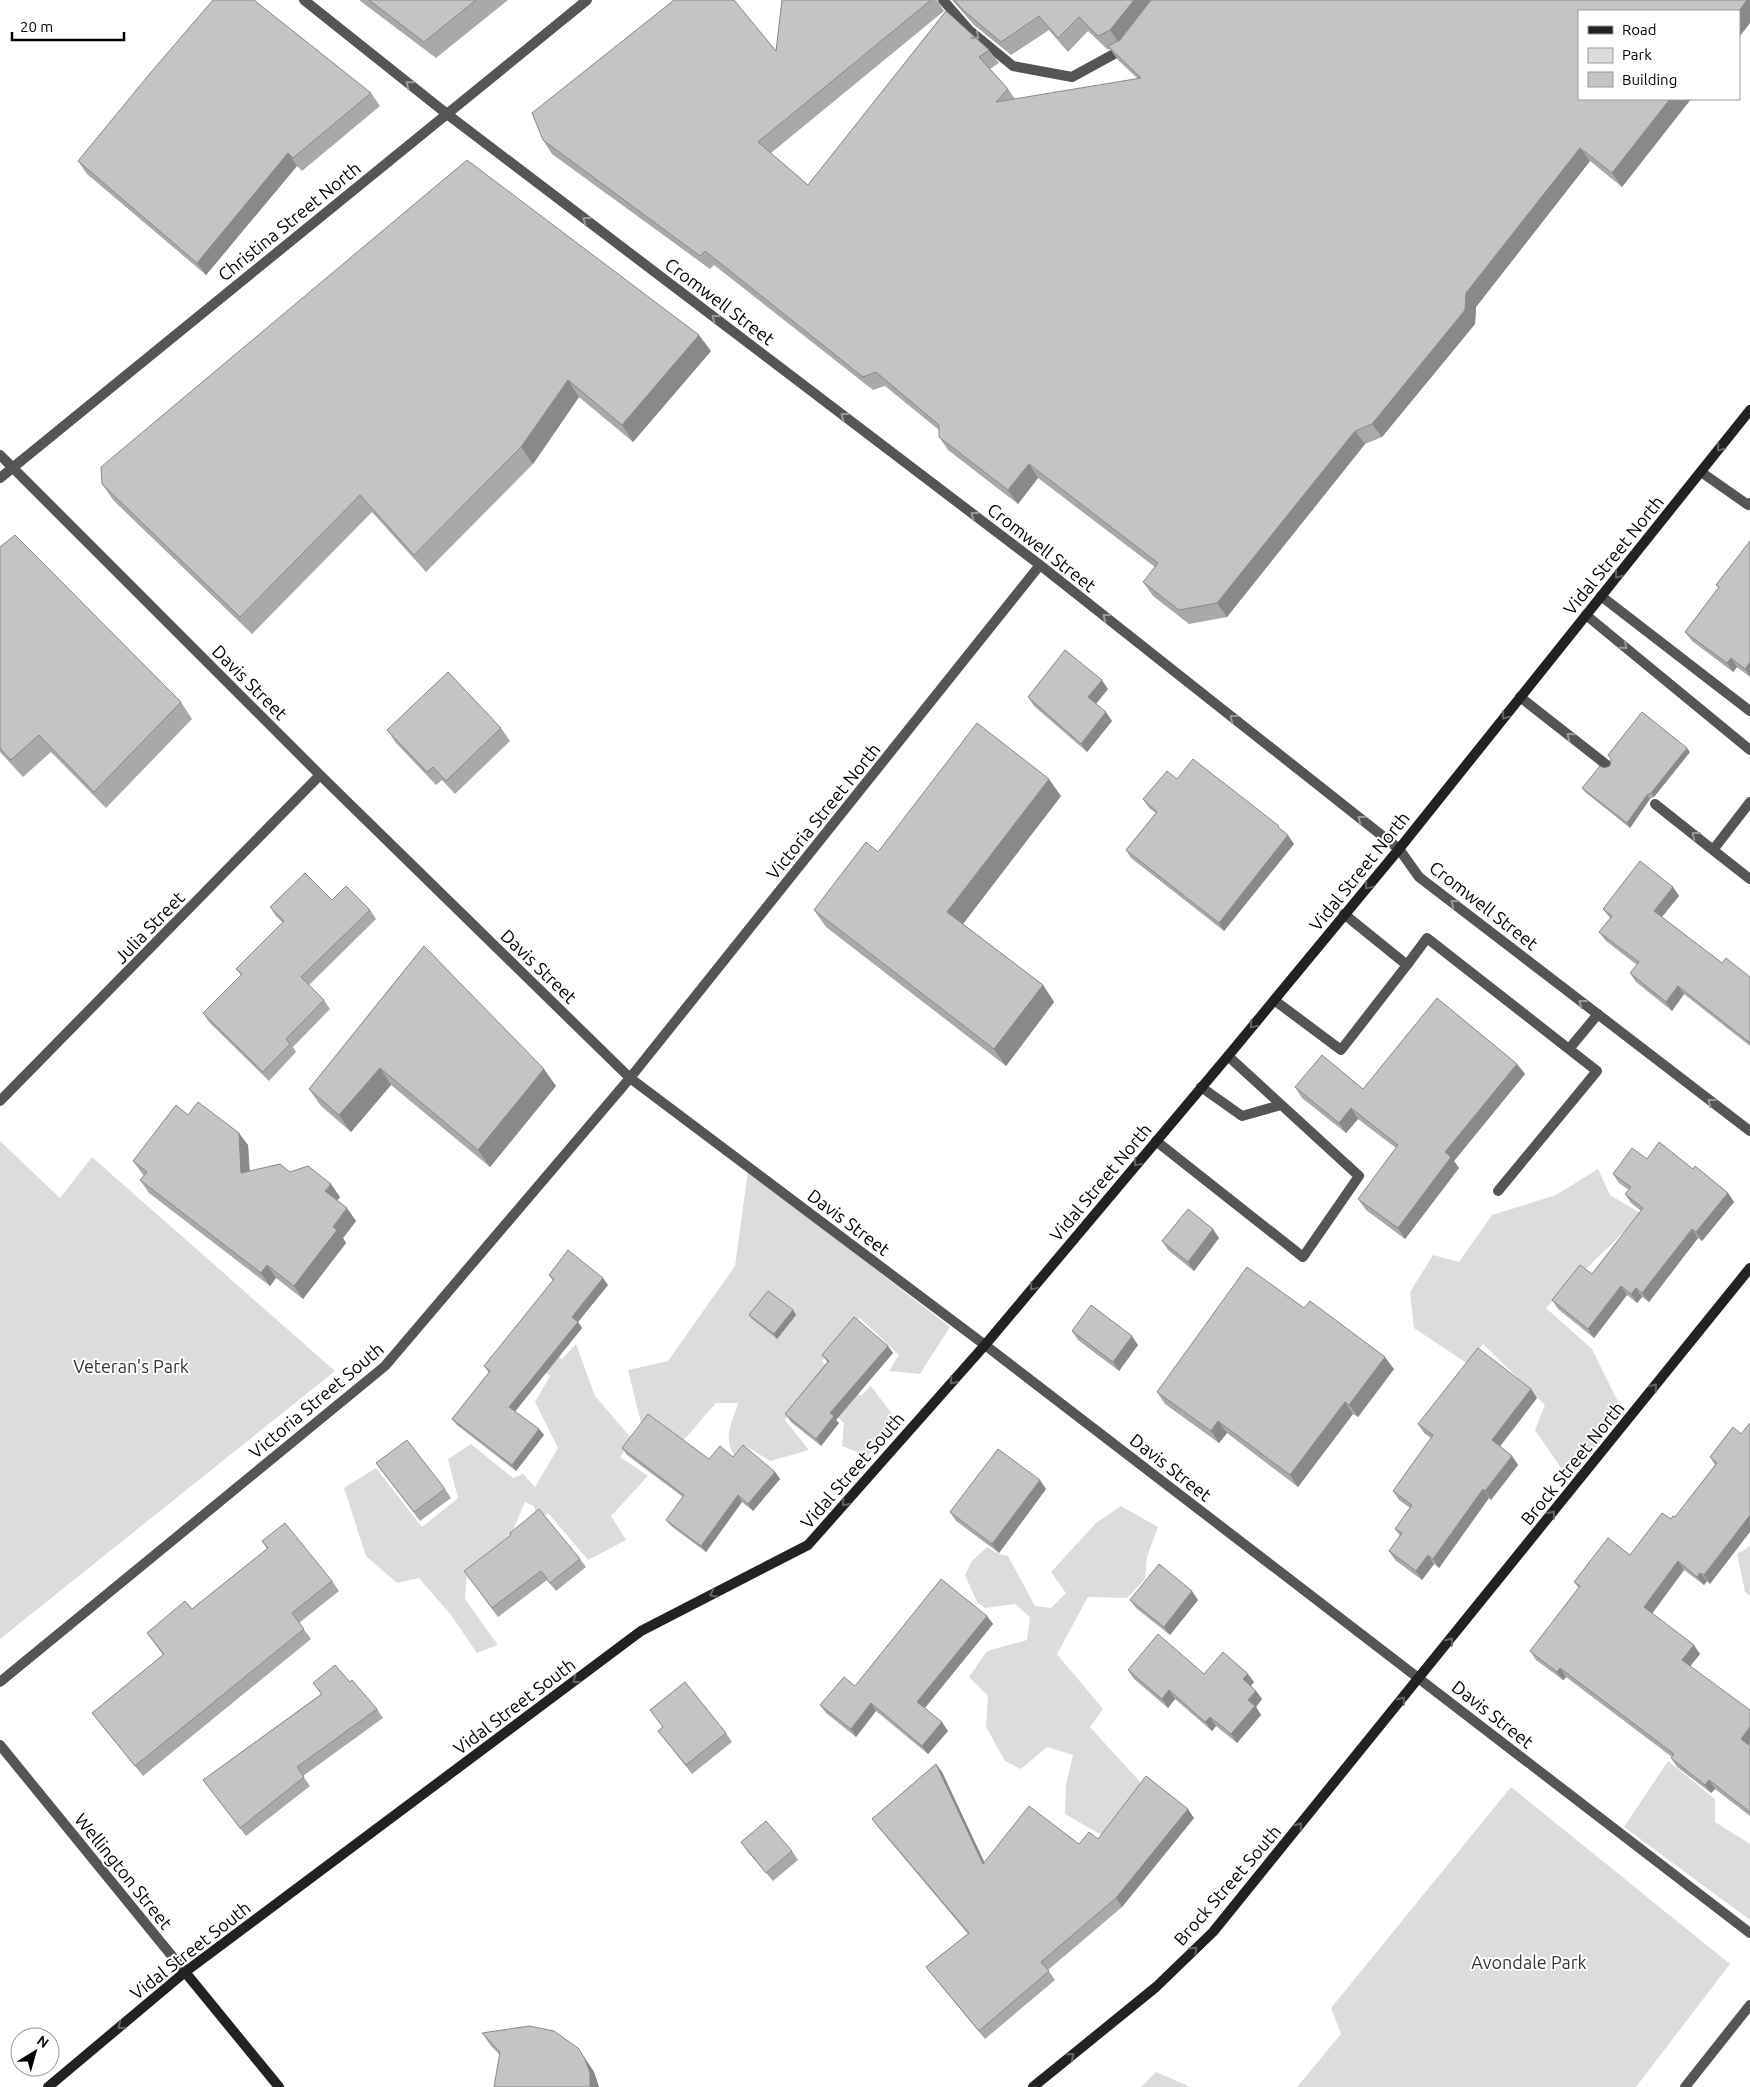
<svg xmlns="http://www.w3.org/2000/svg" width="1750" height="2087" viewBox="0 0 1750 2087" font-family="Ubuntu,sans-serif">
<rect width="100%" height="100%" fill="#fff"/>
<path fill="#dcdcdc" d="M0 1141 60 1198 92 1157 335 1371 0 1639Z
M1598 1169 1610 1195 1642 1214 1546 1308 1592 1349 1624 1414 1568 1478 1535 1430 1545 1405 1483 1344 1468 1364 1414 1328 1410 1292 1433 1255 1459 1262 1492 1215 1556 1195Z
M748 1171 950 1327 920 1374 889 1371 899 1355 860 1318 822 1361 861 1396 871 1386 895 1418 868 1456 842 1446 844 1423 808 1389 785 1420 809 1450 770 1461 746 1446 736 1457C721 1438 733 1422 738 1403H716L683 1441 652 1416 642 1427 628 1370 668 1361 735 1266Z
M576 1344 595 1396 633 1440 620 1457 648 1476 611 1516 626 1540 588 1560 549 1514 537 1516 534 1506 525 1502 506 1547 467 1573 465 1599 498 1645 477 1653 451 1615 419 1578 397 1583 366 1556 344 1488 376 1468 422 1527 458 1498 448 1459 471 1444 513 1478 523 1474 535 1487 558 1448 535 1402 550 1376 536 1365 545 1345 562 1359Z
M1121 1506 1158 1527 1147 1557 1145 1579 1127 1598 1088 1597 1057 1654 1103 1709 1090 1727 1141 1783 1105 1837 1065 1814 1066 1785 1073 1755 1047 1747 1021 1769 1005 1761 986 1727 988 1696 969 1677 987 1651 1027 1640 1030 1617 1015 1604 985 1608 977 1602 965 1575 971 1562 987 1547 999 1554 1008 1556 1035 1606 1051 1608 1066 1593 1051 1572 1096 1523Z
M1750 1546V1596L1745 1592 1737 1554Z
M1668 1761 1715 1799V1822L1750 1844V1920L1624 1827Z
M1511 1787 1730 1964 1636 2087H1297L1341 2034 1331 2008Z
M1156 2072 1191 2087H1141Z"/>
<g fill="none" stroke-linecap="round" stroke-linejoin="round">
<path stroke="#555" stroke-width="10" d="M943 0 969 30 1013 66 1072 77 1125 48
M1701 472 1748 505 1750 503
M1601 596 1750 711
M1586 615 1750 750
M1520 697 1608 766
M1655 804 1713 850 1750 802
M1713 850 1750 879
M1407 965 1427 938 1597 1071 1498 1191
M1274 1000 1341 1050 1407 965 1344 914
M1569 1049 1598 1014
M1201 1087 1242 1116 1281 1105
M1156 1141 1303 1257 1359 1176 1228 1056"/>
<path stroke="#555" stroke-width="10" d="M304 0 447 114 1040 565 1399 849 1419 877 1750 1131
M0 455 320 775 630 1078 985 1345 1750 1933
M0 1101 320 775
M0 1682 385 1366 630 1078 1040 565
M1685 2087 1750 2005"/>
<path stroke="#555" stroke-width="10" d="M0 478 587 0
M0 1745 185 1972"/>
<path stroke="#222" stroke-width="10" d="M185 1972 279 2087
M48 2087 185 1972 641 1631 808 1545 985 1345 1228 1056 1399 849 1750 410
M1033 2087 1156 1987 1213 1932 1750 1268"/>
</g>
<path fill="#a9a9a9" d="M359 0H508L436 58Z
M782 0H937L944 11 771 153 808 185 946 11 989 50 999 63 990 69 1008 89 1015 99 1138 79 1118 60 1110 49 1108 50 1088 31 1068 52 1049 30 1011 55 974 25 952 0H1750V23L1739 37 1579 99H1691L1622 187 1590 161 1476 307 1475 324 1382 437 1365 444 1227 617 1189 624 1153 596 1143 582 1155 567 1038 478 1018 504 948 450 939 437V430L885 386 873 390 714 265 710 269 552 154 543 140 776 51Z
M371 93 380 106 302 171 297 166 206 275 87 174 78 161Z
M711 351 633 442 579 397 533 464 426 572 372 512 252 634 114 501 102 484 101 467Z
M1750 541V677L1737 667 1733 672 1692 641 1685 632 1719 588 1716 585Z
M0 547 181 702 192 719 106 808 51 752 23 777 0 752Z
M1108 689 1096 704 1112 721 1087 752 1034 706 1028 697Z
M501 728 510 741 455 794 442 780 436 785 396 743 387 730Z
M1690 752 1654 797 1650 799 1630 828 1585 792 1582 788 1604 768Z
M1177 779 1283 831 1294 844 1224 931 1131 858 1126 850 1156 813 1149 808 1143 799Z
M1061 796 963 924 1043 985 1054 1002 1006 1066 826 927 814 910 878 852Z
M1673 887 1679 896 1662 917 1722 963 1750 977V1046L1684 994 1672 1011 1636 982 1630 973 1637 965 1606 941 1599 932 1610 918 1603 909Z
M332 900 370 910 376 919 309 985 324 1000 330 1009 293 1047 296 1052 269 1081 209 1022 203 1013 241 975 236 969 283 923 276 916 270 907Z
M424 946 556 1086 490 1167 391 1085 351 1132 321 1106 309 1089Z
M1517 1064 1525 1074 1454 1161 1459 1168 1405 1239 1366 1210 1358 1199 1396 1148 1358 1119 1346 1133 1302 1098 1295 1087 1363 1089Z
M188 1115 248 1145 250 1171 290 1172 340 1197 337 1200 356 1221 343 1238 346 1243 303 1299 276 1278 270 1286 149 1193 140 1180 144 1176 133 1161Z
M1647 1159 1693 1169 1728 1193 1734 1202 1702 1241 1698 1238 1649 1302 1642 1297 1637 1303 1627 1295 1594 1338 1558 1309 1552 1300 1592 1274 1641 1211 1631 1203 1625 1194 1629 1190 1619 1183 1613 1174Z
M1219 1238 1194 1271 1168 1250 1162 1241Z
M549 1275 608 1285 578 1322 582 1328 515 1411 539 1429 544 1435 516 1471 457 1425 452 1419 489 1373 484 1366 553 1281Z
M1304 1308 1394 1369 1358 1417 1353 1414 1298 1487 1227 1433 1219 1443 1165 1404 1157 1392Z
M793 1310 796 1315 777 1339 752 1319 749 1315Z
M1072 1331 1138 1345 1119 1371 1078 1340Z
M888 1346 893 1353 836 1420 839 1423 821 1446 791 1422 785 1414 827 1362 822 1355Z
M1531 1389 1537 1398 1500 1446 1512 1456 1518 1465 1491 1500 1489 1498 1439 1568 1434 1564 1422 1580 1395 1560 1389 1551 1400 1536 1395 1529 1410 1508 1399 1500 1393 1491 1431 1438 1424 1433 1418 1424Z
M1733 1427 1710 1584 1707 1581 1704 1585 1684 1570 1652 1614 1700 1654 1690 1666 1750 1746V1816L1715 1789 1711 1793 1677 1767 1671 1758 1672 1757 1566 1677 1563 1680 1536 1660 1530 1651 1579 1588 1574 1582 1630 1555 1675 1517 1715 1465 1710 1457Z
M622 1448 709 1459 733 1457 775 1472 780 1479 753 1511 742 1502 706 1552 671 1526 666 1520 683 1497 627 1455Z
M376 1463 445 1489 451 1498 420 1521Z
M1046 1489 999 1553 956 1521 950 1512Z
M262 1541 332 1581 339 1591 299 1623 311 1639 143 1776 100 1723 92 1713 163 1655 147 1633 192 1609 267 1549Z
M580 1559 586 1567 556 1591 547 1580 498 1617 464 1571Z
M1130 1600H1198L1170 1635 1136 1608Z
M987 1616 993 1624 925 1708 948 1731 928 1754 876 1711 856 1737 826 1713 820 1705 855 1686Z
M1128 1670 1204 1674 1254 1682 1251 1686 1256 1691 1262 1699 1256 1707 1261 1715 1237 1743 1216 1726 1212 1731 1175 1699 1168 1708 1134 1679Z
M350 1682 377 1709 383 1718 303 1776 310 1786 246 1836 203 1780 321 1694 313 1683Z
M650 1710 726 1733 732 1742 692 1774 658 1731 663 1727Z
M936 1764 942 1772 984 1862 1079 1844 1098 1839 1194 1818 1122 1907 1048 1970 1055 1980 985 2039 932 1975 926 1967 968 1934 878 1827 872 1819Z
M741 1842 792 1851 798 1860 773 1881 747 1851Z
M482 2033 587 2061 594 2072 599 2087H494L500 2055 491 2046Z"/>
<path fill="#898989" d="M1134 0H1154L1120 44 1110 30Z
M1747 0H1750V23L1739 37V11Z
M1670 99H1691L1622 187 1612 173Z
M1580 148 1590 161 1476 307 1475 324 1382 437 1372 424 1466 293Z
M288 153 297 166 206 275 197 263Z
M699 335 711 351 633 442 622 425Z
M568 380 579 397 533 464 521 447Z
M1355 431 1365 444 1227 617 1217 603Z
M1029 464 1038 478 1018 504 1008 490Z
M1731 658 1737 667 1733 672 1727 663Z
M1750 662V676L1745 669Z
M1102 680 1108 689 1094 706 1088 697Z
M1106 712 1112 721 1087 752 1081 744Z
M1687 748 1690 752 1654 797 1651 793Z
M1049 779 1061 796 959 929 947 912Z
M1647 795 1650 799 1630 828 1627 823Z
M1288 835 1294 844 1224 931 1219 923Z
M1673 887 1679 896 1660 919 1654 911Z
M1043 985 1054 1002 1006 1066 994 1049Z
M1678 986 1684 994 1672 1011 1666 1002Z
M1517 1064 1525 1074 1454 1161 1459 1168 1405 1239 1398 1228 1445 1152Z
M380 1068 391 1085 351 1132 339 1115Z
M544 1069 556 1086 490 1167 478 1150Z
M1351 1108 1358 1119 1346 1133 1339 1123Z
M239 1133 248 1145 250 1186 241 1173Z
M331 1184 340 1197 334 1204 325 1191Z
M1728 1193 1734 1202 1702 1241 1696 1232Z
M347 1208 356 1221 343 1238 346 1243 303 1299 294 1286 333 1227Z
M1213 1229 1219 1238 1194 1271 1188 1262Z
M1692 1229 1698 1238 1649 1302 1642 1293Z
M267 1265 276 1278 270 1286 261 1273Z
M603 1278 608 1285 578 1322 582 1328 514 1413 509 1407 572 1317Z
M1621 1286 1627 1295 1594 1338 1588 1329Z
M1636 1288 1642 1297 1637 1303 1631 1294Z
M793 1310 796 1315 777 1339 774 1334Z
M1132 1336 1138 1345 1119 1371 1113 1362Z
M888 1346 893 1353 836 1420 839 1423 821 1446 816 1439 830 1413Z
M1385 1357 1394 1369 1358 1417 1349 1405Z
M1531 1389 1537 1398 1498 1449 1492 1440Z
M1345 1402 1353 1414 1298 1487 1290 1475Z
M1218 1421 1227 1433 1219 1443 1211 1431Z
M539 1429 544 1435 516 1471 512 1465Z
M1512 1456 1518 1465 1491 1500 1485 1491Z
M775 1472 780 1479 753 1511 748 1504Z
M1040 1480 1046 1489 999 1553 992 1544Z
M1483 1489 1489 1498 1439 1568 1433 1559Z
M738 1495 742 1502 706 1552 701 1546Z
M1750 1515V1532L1710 1584 1704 1575Z
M1428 1555 1434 1564 1422 1580 1416 1571Z
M1678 1561 1684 1570 1650 1616 1644 1607Z
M1700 1573 1707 1581 1704 1585 1697 1577Z
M1192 1591 1198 1600 1170 1635 1164 1627Z
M987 1616 993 1624 923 1710 917 1702Z
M1694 1645 1700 1654 1688 1669 1682 1660Z
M1560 1668 1566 1677 1563 1680 1557 1672Z
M1248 1674 1254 1682 1249 1688 1243 1679Z
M1169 1690 1175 1699 1168 1708 1162 1699Z
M1256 1691 1262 1699 1256 1707 1261 1715 1237 1743 1231 1734 1248 1700Z
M871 1703 876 1711 856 1737 851 1729Z
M1210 1717 1216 1726 1212 1731 1205 1722Z
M942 1722 948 1731 928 1754 922 1746Z
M1750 1727V1744L1747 1748 1741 1739Z
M936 1764 942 1772 989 1872 983 1864Z
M1709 1780 1715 1789 1711 1793 1705 1785Z
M1188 1809 1194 1818 1122 1907 1116 1898Z
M578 2048 594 2072 599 2087H590Z"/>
<path fill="#c4c4c4" stroke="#898989" d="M213 0H254L371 93 293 158 288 153 197 263 78 161 152 71Z
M369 0H476L424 42Z
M674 0H734L776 51 782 0H931L758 142 808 185 946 11 989 50 979 57 1008 89 996 102 1141 78 1108 46 1120 40 1151 0H1747L1739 11H1579V99H1670L1612 173 1580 148 1466 293 1465 310 1372 424 1355 431 1217 603 1179 610 1143 582 1158 563 1029 464 1008 490 939 437V425L876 372 863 377 705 251 700 256 543 140 532 113Z
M954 0H1134L1110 30 1098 36 1079 17 1058 38 1039 16 1001 42 964 11Z
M467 160 699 335 622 425 568 380 521 447 414 555 360 495 240 617 102 484 101 467Z
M15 535 181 702 94 792 39 735 11 760 0 748V547Z
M1750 541V662L1745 669 1731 658 1727 663 1685 632 1719 587 1716 585Z
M1065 650 1102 680 1088 697 1106 712 1081 744 1028 697Z
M448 672 501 728 446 781 433 767 427 772 387 730Z
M1642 712 1687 748 1651 793 1647 795 1627 823 1582 788 1600 766 1604 768 1610 766 1611 759 1608 755Z
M977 723 1049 779 947 912 1043 985 994 1049 814 910 866 842 878 852Z
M1193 759 1279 826 1278 827 1288 835 1219 923 1126 850 1157 812 1143 799 1167 771 1177 779Z
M1640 861 1673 887 1654 911 1722 963 1726 958 1750 977V1043L1678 986 1666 1002 1630 973 1639 962 1599 932 1612 916 1603 909Z
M305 873 332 900 346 886 370 910 301 977 324 1000 286 1039 290 1044 263 1072 203 1013 242 974 236 969 284 921 270 907Z
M424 946 544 1069 478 1150 380 1068 339 1115 309 1089Z
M1437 998 1517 1064 1445 1152 1451 1157 1398 1228 1358 1199 1398 1145 1351 1108 1339 1123 1295 1087 1322 1055 1363 1089Z
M198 1102 239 1133 241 1173 280 1164 290 1172 308 1166 331 1184 325 1191 347 1208 333 1227 337 1230 294 1286 267 1265 261 1273 140 1180 147 1172 133 1161 176 1105 188 1115Z
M1659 1142 1693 1169 1695 1166 1728 1193 1696 1232 1692 1229 1642 1293 1636 1288 1631 1294 1621 1286 1588 1329 1552 1300 1580 1265 1592 1274 1643 1208 1625 1194 1631 1187 1613 1174 1632 1148 1647 1159Z
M1188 1209 1213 1229 1188 1262 1162 1241Z
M568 1250 603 1278 572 1317 578 1322 509 1407 539 1429 512 1465 452 1419 490 1371 484 1366 554 1279 549 1275Z
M1247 1267 1304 1308 1310 1301 1385 1357 1349 1405 1345 1402 1290 1475 1218 1421 1211 1431 1157 1392Z
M768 1291 793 1310 774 1334 749 1315Z
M1091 1305 1132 1336 1113 1362 1072 1331Z
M854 1317 888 1346 830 1413 834 1416 816 1439 785 1414 829 1361 822 1355Z
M1478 1348 1531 1389 1492 1440 1512 1456 1485 1491 1483 1489 1433 1559 1428 1555 1416 1571 1389 1551 1402 1533 1395 1529 1412 1505 1393 1491 1433 1435 1418 1424Z
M648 1414 709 1459 720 1446 733 1457 743 1445 775 1472 748 1504 738 1495 701 1546 666 1520 684 1495 622 1448Z
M1750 1423V1515L1704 1575 1700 1573 1697 1577 1678 1561 1644 1607 1694 1645 1682 1660 1750 1710V1727L1741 1739 1750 1746V1812L1709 1780 1705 1785 1671 1758 1674 1754 1560 1668 1557 1672 1530 1651 1580 1586 1574 1582 1608 1538 1630 1555 1662 1513 1671 1519 1673 1516 1675 1517 1717 1463 1710 1457 1733 1427 1741 1434Z
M407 1440 445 1489 414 1512 376 1463Z
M998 1449 1040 1480 992 1544 950 1512Z
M539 1509 580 1559 550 1583 541 1571 492 1608 464 1571 511 1535 510 1533Z
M285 1523 332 1581 292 1613 304 1629 135 1766 92 1713 164 1654 147 1633 185 1601 192 1609 268 1548 262 1541Z
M1159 1564 1192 1591 1164 1627 1130 1600Z
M941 1579 987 1616 917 1702 942 1722 922 1746 871 1703 851 1729 820 1705 844 1677 855 1686Z
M1158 1634 1204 1674 1223 1652 1248 1674 1243 1679 1256 1691 1248 1700 1255 1706 1231 1734 1210 1717 1205 1722 1169 1690 1162 1699 1128 1670Z
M335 1665 350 1682 352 1680 377 1709 297 1767 304 1777 240 1828 203 1780 322 1694 313 1683Z
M685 1682 726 1733 686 1765 658 1731 663 1727 650 1710Z
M936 1764 983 1864 1029 1806 1079 1844 1089 1832 1098 1839 1146 1776 1188 1809 1116 1898 1041 1962 1049 1971 979 2031 926 1967 969 1933 872 1819Z
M766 1821 792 1851 766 1873 741 1842Z
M529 2026 554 2031 578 2048 585 2059 590 2073V2087H494L500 2052 482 2033Z"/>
<defs><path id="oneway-chevron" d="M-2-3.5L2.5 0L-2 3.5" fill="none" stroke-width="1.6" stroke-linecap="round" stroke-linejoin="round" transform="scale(1.25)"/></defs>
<g stroke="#999">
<use href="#oneway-chevron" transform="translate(976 36) rotate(40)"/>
<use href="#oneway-chevron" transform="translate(409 84) rotate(-141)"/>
<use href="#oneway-chevron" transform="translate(586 220) rotate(-143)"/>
<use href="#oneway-chevron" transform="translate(715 318) rotate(-143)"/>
<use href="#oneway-chevron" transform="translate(844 416) rotate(-143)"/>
<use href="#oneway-chevron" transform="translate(974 515) rotate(-143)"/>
<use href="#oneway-chevron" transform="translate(1106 617) rotate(-142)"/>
<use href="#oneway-chevron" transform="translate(1624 646) rotate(39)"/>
<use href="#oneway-chevron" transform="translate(1233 718) rotate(-142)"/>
<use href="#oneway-chevron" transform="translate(1570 736) rotate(-141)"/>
<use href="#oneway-chevron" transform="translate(1361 819) rotate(-142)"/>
<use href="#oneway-chevron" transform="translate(1695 835) rotate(-142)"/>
<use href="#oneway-chevron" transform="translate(1454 903) rotate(-142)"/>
<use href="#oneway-chevron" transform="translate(1582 1003) rotate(-142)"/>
<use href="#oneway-chevron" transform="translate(1711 1102) rotate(-142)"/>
</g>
<g stroke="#646464">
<use href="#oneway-chevron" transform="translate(1720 448) rotate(129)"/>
<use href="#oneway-chevron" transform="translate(1618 575) rotate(129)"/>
<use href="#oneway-chevron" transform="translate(1505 716) rotate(129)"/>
<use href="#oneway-chevron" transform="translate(1368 886) rotate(130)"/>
<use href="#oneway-chevron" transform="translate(1253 1025) rotate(130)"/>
<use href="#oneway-chevron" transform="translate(1137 1163) rotate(130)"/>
<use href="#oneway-chevron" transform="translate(1033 1287) rotate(130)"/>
<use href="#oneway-chevron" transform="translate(953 1381) rotate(131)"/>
<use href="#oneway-chevron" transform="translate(1654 1387) rotate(-51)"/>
<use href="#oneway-chevron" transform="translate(845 1503) rotate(131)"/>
<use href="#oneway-chevron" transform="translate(1552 1514) rotate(-51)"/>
<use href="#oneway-chevron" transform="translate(713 1594) rotate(153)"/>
<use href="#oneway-chevron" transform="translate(1450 1641) rotate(-51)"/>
<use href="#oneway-chevron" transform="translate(576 1680) rotate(143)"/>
<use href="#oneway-chevron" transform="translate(1402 1700) rotate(-51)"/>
<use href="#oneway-chevron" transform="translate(1299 1826) rotate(-51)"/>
<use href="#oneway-chevron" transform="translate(1194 1950) rotate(-44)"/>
<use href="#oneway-chevron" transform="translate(121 2026) rotate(140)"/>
<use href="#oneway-chevron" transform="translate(1071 2056) rotate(-39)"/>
</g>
<g text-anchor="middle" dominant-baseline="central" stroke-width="4" stroke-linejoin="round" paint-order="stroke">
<g font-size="18" fill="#000" stroke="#fff">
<text transform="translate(289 221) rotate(-39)">Christina Street North</text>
<text transform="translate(720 301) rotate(37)">Cromwell Street</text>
<text transform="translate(1042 547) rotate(38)">Cromwell Street</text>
<text transform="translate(1613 555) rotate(-51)">Vidal Street North</text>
<text transform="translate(250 682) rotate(45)">Davis Street</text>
<text transform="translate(823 811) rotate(-51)">Victoria Street North</text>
<text transform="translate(1359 871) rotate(-51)">Vidal Street North</text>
<text transform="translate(1484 905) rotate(38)">Cromwell Street</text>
<text transform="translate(149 927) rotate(-46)">Julia Street</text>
<text transform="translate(539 966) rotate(44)">Davis Street</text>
<text transform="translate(1100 1182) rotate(-50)">Vidal Street North</text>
<text transform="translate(849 1222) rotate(37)">Davis Street</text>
<text transform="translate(316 1400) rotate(-40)">Victoria Street South</text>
<text transform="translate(1572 1463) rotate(-51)">Brock Street North</text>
<text transform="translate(1171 1467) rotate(38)">Davis Street</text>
<text transform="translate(852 1470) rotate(-49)">Vidal Street South</text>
<text transform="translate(514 1706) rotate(-37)">Vidal Street South</text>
<text transform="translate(1493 1714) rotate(38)">Davis Street</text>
<text transform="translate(124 1871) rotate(51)">Wellington Street</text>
<text transform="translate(1227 1885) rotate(-49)">Brock Street South</text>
<text transform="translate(190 1950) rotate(-38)">Vidal Street South</text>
</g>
<g font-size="18" fill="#333" stroke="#fff">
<text x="131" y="1366">Veteran's Park</text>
<text x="1529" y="1962">Avondale Park</text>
</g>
</g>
<rect x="1578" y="10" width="162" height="90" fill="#ffffff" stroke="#999999"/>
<rect x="1588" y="26" width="25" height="8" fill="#222222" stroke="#999999"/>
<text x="1622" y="35" font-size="15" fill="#000000">Road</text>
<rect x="1588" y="48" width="25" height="15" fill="#dcdcdc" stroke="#999999"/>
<text x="1622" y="60" font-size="15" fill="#000000">Park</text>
<rect x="1588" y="72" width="25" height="15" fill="#c4c4c4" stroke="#999999"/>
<text x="1622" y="85" font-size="15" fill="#000000">Building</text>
<g transform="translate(35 2052) rotate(37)"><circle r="24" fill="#ffffff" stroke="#999999"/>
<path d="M0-4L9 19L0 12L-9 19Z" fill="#000000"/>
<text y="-8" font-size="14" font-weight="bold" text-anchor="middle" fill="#000000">N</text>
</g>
<path d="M12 32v8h112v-8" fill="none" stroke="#000000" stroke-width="2.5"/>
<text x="20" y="32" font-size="15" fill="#000000" stroke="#ffffff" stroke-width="4" paint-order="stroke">20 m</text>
</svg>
